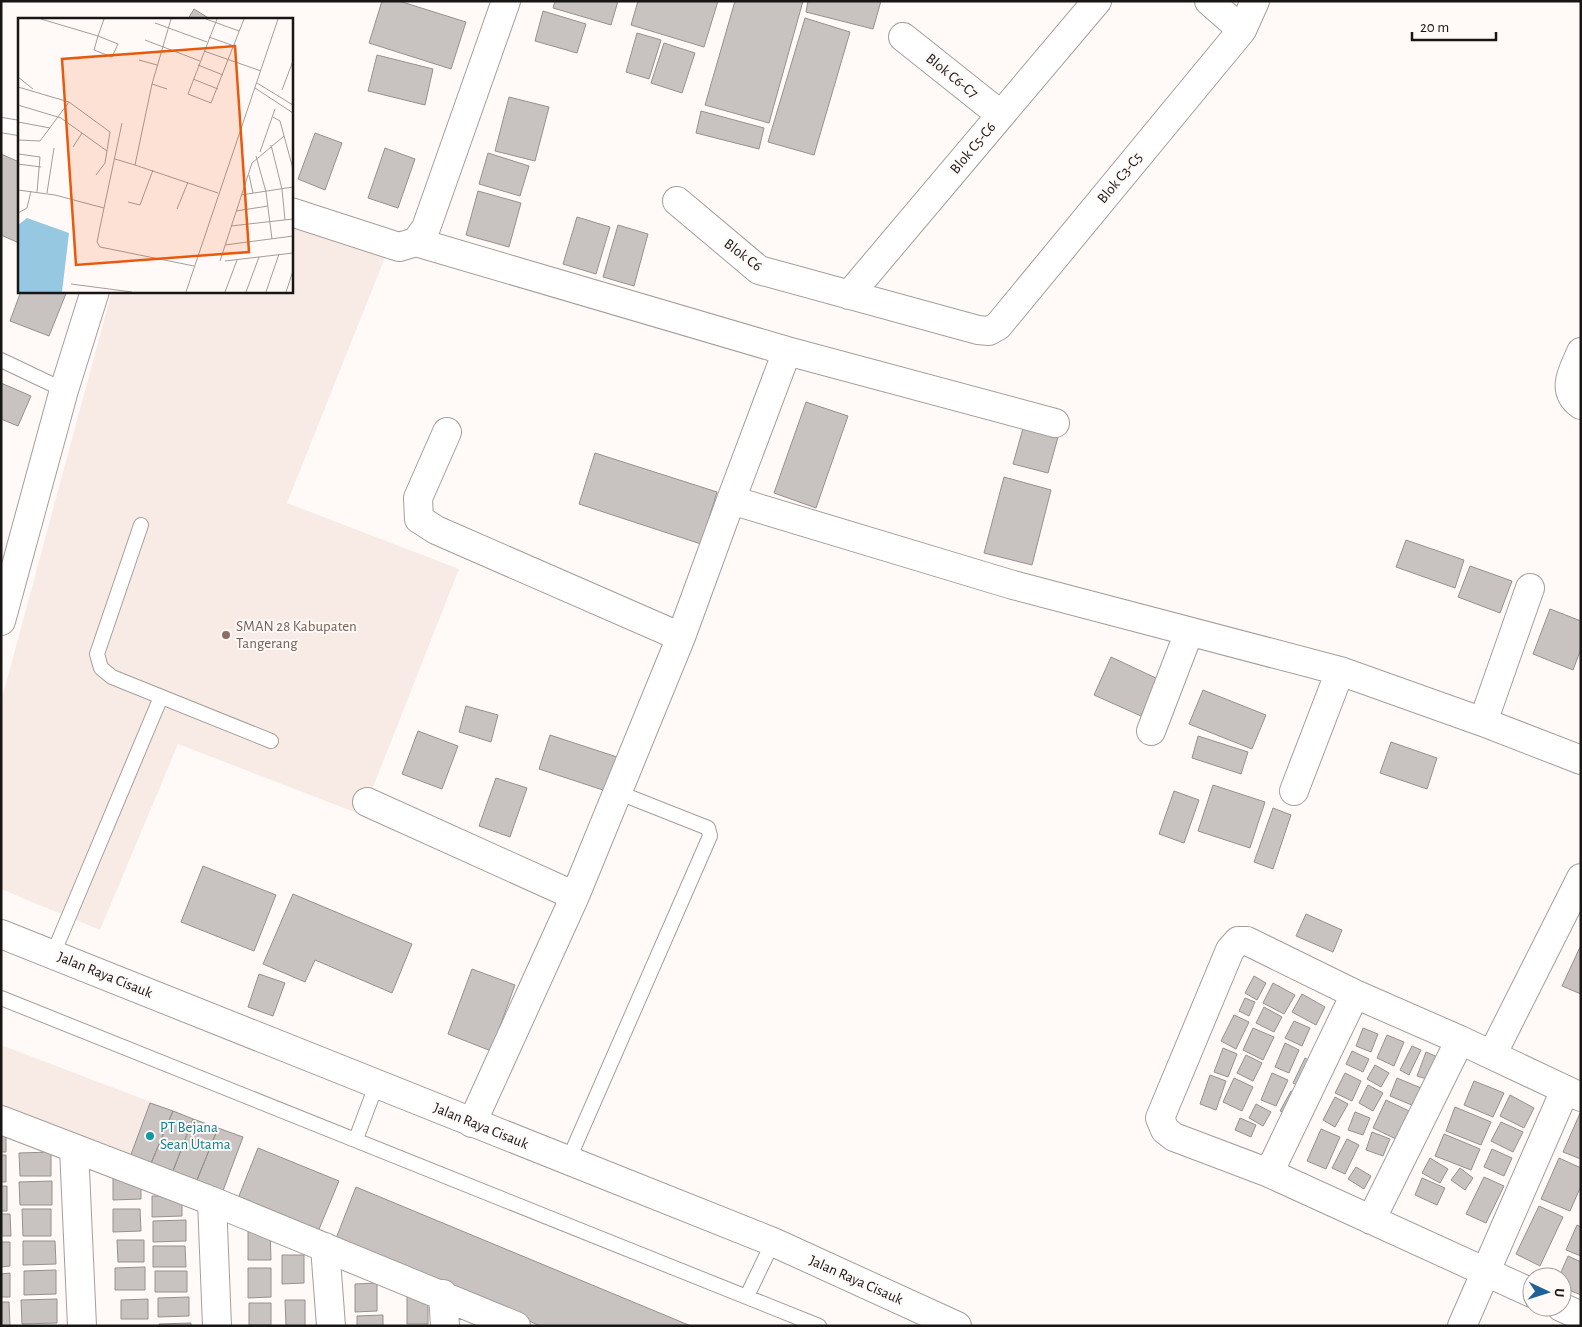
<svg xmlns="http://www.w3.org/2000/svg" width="1582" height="1327" viewBox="0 0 1582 1327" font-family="'Alegreya Sans',sans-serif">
<rect width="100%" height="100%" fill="#fff9f7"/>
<path fill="#f8ebe5" d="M291 220 386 255 287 503 459 569 362 815 178 744 100 930 1 889V702L112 291H291Z
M1 1045 243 1137 221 1196 1 1110Z"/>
<path fill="#c8c2c1" stroke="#96918f" d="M382 1H399L466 22 451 69 369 43Z
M555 1H618L611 25 553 8Z
M638 1H718L704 47 631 25Z
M735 1H803L769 123 705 105Z
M808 1H881L873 29 806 12Z
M194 9 210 19H188Z
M543 11 586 24 577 53 535 41Z
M805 18 850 32 814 155 768 142Z
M637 33 661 40 649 79 626 72Z
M664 43 695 53 682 93 651 83Z
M377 55 433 69 425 105 368 91Z
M509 97 549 107 535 161 495 151Z
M701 111 764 128 759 149 696 133Z
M315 133 342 143 325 190 298 179Z
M385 148 415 159 398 208 368 198Z
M488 153 529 166 520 196 479 184Z
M1 154 19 162V243L1 235Z
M478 191 521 203 509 247 466 235Z
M577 217 610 227 596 274 563 264Z
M618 225 648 234 634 286 603 277Z
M21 291H67L49 336 10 321Z
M1 383 31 396 18 426 1 419Z
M806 402 848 416 816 508 774 493Z
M1025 421 1060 430 1048 473 1013 464Z
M595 453 717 492 701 544 579 504Z
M1004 477 1051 490 1032 565 984 553Z
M1406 540 1464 560 1455 588 1396 567Z
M1470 566 1512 581 1500 613 1458 597Z
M1550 609 1581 621V649L1573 670 1533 654Z
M1111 657 1158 679 1141 716 1094 695Z
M1203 690 1266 715 1252 749 1189 724Z
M466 706 498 715 491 742 459 732Z
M418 731 458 746 442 789 402 774Z
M550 735 620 758 609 792 539 769Z
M1198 736 1248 752 1241 774 1192 758Z
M1391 742 1437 758 1427 789 1380 773Z
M496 778 527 788 510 837 479 826Z
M1213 785 1265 802 1250 848 1198 831Z
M1174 791 1199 800 1184 843 1159 834Z
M1273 808 1291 815 1273 869 1254 862Z
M203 866 276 895 254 951 181 922Z
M293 894 412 944 392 993 315 960 305 982 263 964Z
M1306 914 1342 930 1333 952 1296 936Z
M1581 945V994L1562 986Z
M472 969 515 985 491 1051 448 1034Z
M259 974 285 983 273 1016 248 1007Z
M1254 976 1266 983 1257 1000 1245 993Z
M1273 983 1295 995 1284 1014 1263 1003Z
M1302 994 1325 1007 1316 1025 1292 1012Z
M1245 998 1255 1002 1249 1016 1239 1011Z
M1264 1007 1282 1017 1274 1032 1256 1023Z
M1234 1015 1249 1022 1236 1049 1221 1041Z
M1294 1021 1310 1028 1302 1046 1285 1038Z
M1253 1028 1274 1037 1263 1060 1243 1050Z
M1363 1028 1378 1034 1371 1052 1356 1046Z
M1387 1035 1404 1042 1394 1066 1377 1058Z
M1285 1043 1299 1050 1289 1073 1275 1067Z
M1412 1046 1421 1050 1409 1075 1400 1070Z
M1223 1048 1237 1054 1228 1077 1214 1072Z
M1352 1051 1369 1059 1363 1072 1346 1064Z
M1426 1052 1442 1059 1433 1081 1417 1076Z
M1246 1055 1262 1063 1253 1081 1237 1073Z
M1305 1058 1312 1062 1300 1087 1293 1083Z
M1375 1065 1389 1073 1381 1087 1367 1079Z
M1272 1073 1288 1080 1276 1106 1261 1100Z
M1345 1073 1361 1081 1352 1101 1335 1093Z
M1210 1075 1226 1081 1216 1110 1200 1104Z
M1234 1078 1253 1087 1242 1111 1223 1102Z
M1397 1078 1421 1088 1414 1106 1390 1096Z
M1474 1081 1504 1093 1493 1117 1464 1105Z
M1368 1085 1383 1093 1373 1111 1359 1103Z
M1291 1091 1298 1094 1288 1115 1280 1111Z
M1510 1095 1534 1108 1524 1128 1500 1116Z
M1335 1097 1348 1104 1335 1127 1323 1120Z
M1386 1100 1409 1111 1396 1139 1373 1128Z
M150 1103 173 1111 149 1168 129 1160Z
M1256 1104 1271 1112 1263 1126 1249 1118Z
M1455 1107 1491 1122 1481 1145 1446 1131Z
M173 1111 193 1119 171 1176 149 1168Z
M1581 1111V1159L1563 1152Z
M1355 1112 1370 1118 1363 1135 1348 1130Z
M1240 1118 1256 1125 1251 1137 1235 1130Z
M193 1119 218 1128 195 1185 171 1176Z
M1501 1122 1523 1132 1513 1152 1491 1141Z
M1 1124H6V1152H1Z
M218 1128 243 1137 221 1196 195 1185Z
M1321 1129 1340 1137 1326 1169 1307 1161Z
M1372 1132 1390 1139 1383 1156 1366 1150Z
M1444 1134 1480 1149 1471 1170 1435 1156Z
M1347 1139 1359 1145 1345 1174 1332 1168Z
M258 1148 339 1181 317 1234 237 1201Z
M1492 1149 1512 1158 1504 1176 1484 1167Z
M51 1152V1176H20L19 1153Z
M1 1155H6V1182H1Z
M1430 1158 1448 1169 1440 1183 1422 1173Z
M1559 1158 1581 1168V1186L1570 1211 1541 1199Z
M1356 1167 1371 1176 1364 1189 1348 1179Z
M1460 1168 1473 1178 1465 1190 1451 1180Z
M113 1176H141V1199L113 1200Z
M1484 1177 1504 1186 1486 1223 1466 1214Z
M1422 1178 1445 1188 1437 1205 1415 1195Z
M52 1181V1205H20L19 1182Z
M1 1186H7V1211H1Z
M356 1187 691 1326H541L335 1241Z
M152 1196H182V1216L152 1217Z
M1539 1206 1563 1217 1540 1266 1516 1254Z
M22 1209H51V1236H23Z
M113 1209H140L141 1231 113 1232Z
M1 1214H10L11 1236H1Z
M186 1220V1241L153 1242V1221Z
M1577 1225 1581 1227V1256L1566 1250Z
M270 1230 271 1260H248V1231Z
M117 1240H144V1262H118Z
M23 1241H55L56 1264 23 1265Z
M1 1242H10V1266L1 1267Z
M153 1246H185L186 1267H153Z
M282 1255H304V1283L282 1284Z
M1568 1256 1581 1262V1295L1562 1287V1277H1559Z
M145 1267V1290H115V1268Z
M248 1268H271V1297L248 1298Z
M56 1270V1294L24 1295V1271Z
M155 1271H187V1292H155Z
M10 1273V1297H1V1274Z
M377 1283V1311L355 1312V1284Z
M428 1293V1324H407V1294Z
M189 1297V1316L158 1317V1298Z
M57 1299V1323L22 1324 21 1300Z
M148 1299V1319H121V1300Z
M285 1300H305V1326H286Z
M1 1302H9L10 1326H1Z
M249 1303H271V1325H249Z
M383 1315V1326H357V1316Z
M191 1323V1326H159V1324Z"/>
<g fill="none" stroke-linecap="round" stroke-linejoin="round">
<defs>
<path id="lane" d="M1 125 19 128
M1 360 64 390
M141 525 97 654 101 668 112 677 271 741
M53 954 161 697
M1 998 819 1326
M356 1139 377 1083
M568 1161 710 836 708 828 617 792
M747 1296 773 1242"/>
<path id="street" d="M1209 1 1242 30
M903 37 1001 115
M677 201 759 270 978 330 989 331 998 326 1242 30 1255 1
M291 212 399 247 416 242 426 228 506 1
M416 242 787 351 1055 423
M849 295 1097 1
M1581 352C1573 371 1560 390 1581 405
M447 432 418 498 419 519 436 530 681 637
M731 500 787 351
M1 621 64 390 95 291
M1483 722 1530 588
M1151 731 1189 632
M1294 791 1340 671
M367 802 575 896
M1492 1055 1581 878
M1 1120 212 1201 516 1326
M472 1123 575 896 681 637 731 500 1013 585 1340 671 1483 722 1581 760
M74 1148 82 1326
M1269 1173 1355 994
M212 1201 217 1326
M1371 1220 1460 1040
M325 1247 331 1326
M1532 1293 1269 1173 1174 1137 1165 1130 1160 1118 1230 950 1238 941H1247L1355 994 1460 1040 1581 1097
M443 1294 445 1326
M1561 1307 1581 1316
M1462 1326 1565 1090"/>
<path id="primary" d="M1 934 773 1242 957 1326"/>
</defs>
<use href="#lane" stroke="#a49f9c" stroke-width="16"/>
<use href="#street" stroke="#a49f9c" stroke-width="30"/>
<use href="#primary" stroke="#a49f9c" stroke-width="30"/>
<use href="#lane" stroke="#fff" stroke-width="14"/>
<use href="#street" stroke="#fff" stroke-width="28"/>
<use href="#primary" stroke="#fff" stroke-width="28"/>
</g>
<circle fill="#8d6e63" stroke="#fff9f7" stroke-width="2" cx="226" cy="635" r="5"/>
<circle fill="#0f9aa8" stroke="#fff9f7" stroke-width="2" cx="150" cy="1136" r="5"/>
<g text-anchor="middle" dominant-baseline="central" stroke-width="4" stroke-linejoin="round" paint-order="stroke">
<g font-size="15" fill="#181615" stroke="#fff9f7">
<text transform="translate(952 76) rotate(39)">Blok C6-C7</text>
<text transform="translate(973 148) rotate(-50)">Blok C5-C6</text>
<text transform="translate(1120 178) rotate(-50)">Blok C3-C5</text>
<text transform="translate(743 255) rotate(37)">Blok C6</text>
<text transform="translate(105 975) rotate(22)">Jalan Raya Cisauk</text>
<text transform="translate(481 1126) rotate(22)">Jalan Raya Cisauk</text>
<text transform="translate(856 1280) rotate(24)">Jalan Raya Cisauk</text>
</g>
<g font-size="15" fill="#785e54" stroke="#fff9f7" text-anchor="start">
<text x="236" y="626">SMAN 28 Kabupaten<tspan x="236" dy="17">Tangerang</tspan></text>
</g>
<g font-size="15" fill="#0d838f" stroke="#fff9f7" text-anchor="start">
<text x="160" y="1127">PT Bejana<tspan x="160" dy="17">Sean Utama</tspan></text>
</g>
</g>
<g transform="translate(18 18)">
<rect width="275" height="275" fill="#fff9f7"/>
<path d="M9 200 51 215 44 274H0V207Z" fill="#96c8e1"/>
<path fill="none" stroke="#a39e9d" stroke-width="1" d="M23 1 80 18 100 26 94 39 76 32 80 18 86 1M153 1 134 66 117 147 200 175M188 1 221 13M199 1 170 76 193 85 226 1M137 5 189 24M191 19 216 28M127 22 182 43M186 33 243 53M121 42 139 47M180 47 205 57M0 59 15 71M175 61 200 71M239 65 275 87M134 66 149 71M0 69 51 84 92 114 87 145 78 157M237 70 275 95M264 72 275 43M0 87 43 100 89 133M255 99 262 103 275 151M0 104 32 110M0 122 22 123 51 84M253 127 264 171 267 202M55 129 64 115M242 134 257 91M1 136 22 139 19 174M238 138 248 174 254 221M97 141 117 147M0 146 23 149M231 157 235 175M0 172 37 177 86 190 79 224 82 229 176 248M29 175 36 130M223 177 275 169M110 184 122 187 135 152M86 190 104 105M159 191 170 164M218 193 250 188M0 195 9 190 13 173M213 208 275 201M207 227 275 218M202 243 234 145 266 118M207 243 275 235M53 266 114 274M168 274 260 1M207 274 219 242M228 274 241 239M248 274 261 236M268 274 275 253"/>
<path fill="#e8590c" fill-opacity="0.15" stroke="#e8590c" stroke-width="2.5" d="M217 28 231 234 58 247 44 41Z"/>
<rect width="275" height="275" fill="none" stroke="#181615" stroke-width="2.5"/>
</g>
<rect width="1582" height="1327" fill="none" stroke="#181615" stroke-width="5"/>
<g transform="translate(1547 1292) rotate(94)"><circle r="24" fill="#fff9f7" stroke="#a39e9d"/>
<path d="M0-4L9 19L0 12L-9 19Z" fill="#1f6297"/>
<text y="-8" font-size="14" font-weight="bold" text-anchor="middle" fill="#181615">U</text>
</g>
<path d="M1412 32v8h84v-8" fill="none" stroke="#181615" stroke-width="2.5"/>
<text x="1420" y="32" font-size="15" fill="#181615" stroke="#fff9f7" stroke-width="4" paint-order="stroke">20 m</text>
</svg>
